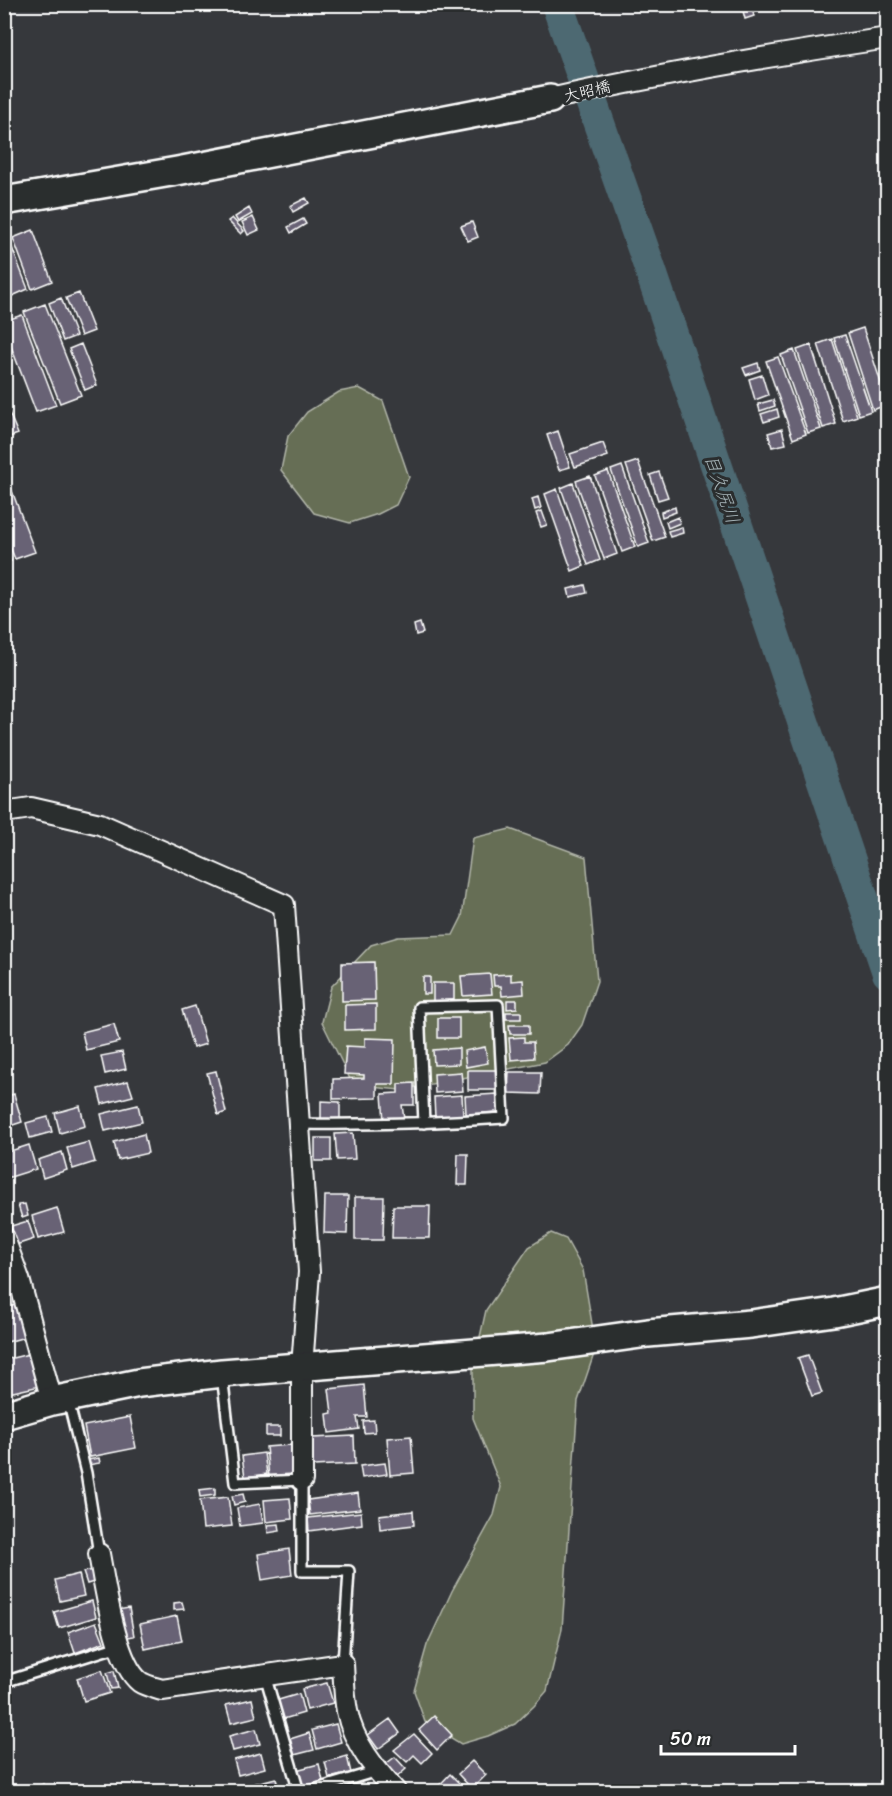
<svg xmlns="http://www.w3.org/2000/svg" width="892" height="1796" viewBox="0 0 892 1796" font-family="Sriracha,'Klee One',sans-serif">
<rect width="100%" height="100%" fill="#36383c"/>
<filter id="ink" filterUnits="userSpaceOnUse"><feTurbulence type="fractalNoise" baseFrequency=".0167" numOctaves="2"/><feDisplacementMap in="SourceGraphic" scale="12" xChannelSelector="R" yChannelSelector="G"/><feConvolveMatrix kernelMatrix="1 2 1 2 8 2 1 2 1" color-interpolation-filters="sRGB"/></filter>
<g filter="url(#ink)">
<path fill="#666e54" stroke="#b2b6aa" stroke-width="1.5" d="M359 388 383 401 409 477 396 505 378 514 350 523 314 513 281 470 288 436 307 412 339 392Z
M510 829 586 857 597 981 582 1025 568 1045 545 1062 400 1090 353 1085 322 1022 331 987 371 945 398 937 453 935 462 917 473 838Z
M551 1233 566 1239 583 1270 596 1348 578 1401 562 1629 547 1691 534 1706 515 1724 488 1736 461 1744 425 1722 414 1691 427 1645 452 1591 494 1515 501 1487 473 1418V1368L486 1310 529 1247Z"/>
<g fill="none" stroke-linecap="round" stroke-linejoin="round">
<path stroke="#4e6972" stroke-width="32" d="M557 4 645 254 888 973"/>
</g>
<path fill="#686274" stroke="#fff" stroke-width="1.5" d="M752 8 754 16 745 19 743 11Z
M4 129 11 140 4 144Z
M306 198 309 203 293 212 290 206Z
M249 208 252 214 238 222 235 217Z
M253 217 259 230 248 235 242 222Z
M232 218 244 231 241 234 228 221Z
M303 219 306 224 291 233 288 227Z
M472 222 478 237 468 241 461 226Z
M33 230 52 281 32 289 13 238Z
M9 240 28 289 10 297 4 284V241Z
M79 293 94 331 81 336 66 298Z
M61 298 76 336 63 341 49 303Z
M45 304 81 395 60 403 24 312Z
M22 315 56 405 36 412 4 328V321Z
M863 328 888 404 873 410 848 333Z
M845 335 871 411 859 415 834 338Z
M832 339 857 416 843 421 818 344Z
M81 344 97 385 85 390 69 349Z
M811 345 836 424 823 428 797 350Z
M794 350 821 429 808 433 781 355Z
M778 357 806 434 793 439 766 361Z
M758 363 760 370 746 375 743 368Z
M762 375 768 395 755 400 749 379Z
M773 400 775 406 760 411 758 404Z
M4 401 18 434 4 439Z
M777 409 779 417 764 422 761 414Z
M782 429 786 444 772 447 768 433Z
M558 431 570 467 559 470 547 435Z
M603 443 608 456 575 467 570 454Z
M638 461 665 537 653 541 626 465Z
M622 466 649 543 638 547 611 470Z
M608 471 635 547 622 552 595 476Z
M659 472 668 497 658 500 650 475Z
M590 476 617 554 604 559 576 481Z
M9 483 35 552 15 559 4 532V485Z
M573 483 600 560 588 565 561 488Z
M557 489 584 566 572 571 545 494Z
M538 497 541 508 535 510 532 499Z
M675 507 676 512 662 517 661 512Z
M542 511 547 525 541 527 536 513Z
M678 517 680 523 668 528 666 522Z
M682 527 683 533 670 537 668 531Z
M4 544 11 561 4 563Z
M585 585 587 593 570 597 568 589Z
M420 623 423 633 416 635 414 625Z
M374 962 375 1000 342 1001V963Z
M490 974 492 994 463 996 461 976Z
M511 974V981L523 980 524 994 502 996 501 986H494L493 975Z
M423 977H430V994H423Z
M433 983H454V1000L433 1001Z
M507 1000H517V1008L507 1009Z
M376 1004V1029L345 1030V1005Z
M195 1006 206 1044 193 1048 182 1010Z
M506 1012H521V1019H506Z
M438 1018H459V1038H438Z
M114 1024 119 1042 86 1050 82 1032Z
M509 1025H529V1034H510Z
M524 1037V1042H533L534 1058 511 1060 509 1038Z
M365 1038 395 1039 394 1084H377V1098L333 1099V1079L364 1078V1075L344 1074 346 1046 365 1047Z
M485 1047 488 1063 466 1067 464 1051Z
M459 1048V1064L434 1065 433 1050Z
M122 1052 126 1069 105 1074 101 1056Z
M468 1070H497L498 1090H468Z
M216 1071 226 1112 218 1115 207 1073Z
M461 1072 463 1091 435 1093 434 1074Z
M509 1072H541L540 1094 508 1093Z
M128 1081 133 1096 102 1104 98 1089Z
M414 1083V1105H402L404 1119 384 1121 382 1094 398 1093V1084Z
M14 1094 22 1122 4 1128V1097Z
M497 1094 498 1112 466 1114 465 1096Z
M462 1095 463 1116 435 1117 434 1097Z
M321 1101 340 1102V1120L321 1119Z
M138 1105 142 1122 105 1131 101 1114Z
M80 1106 85 1126 60 1133 55 1113Z
M48 1117 52 1132 30 1138 26 1123Z
M353 1133 355 1159 337 1160 335 1134Z
M144 1134 148 1153 118 1160 114 1142Z
M315 1138H331V1161H315Z
M89 1142 95 1162 73 1169 67 1148Z
M29 1145 36 1169 4 1179V1153Z
M62 1152 67 1170 43 1178 38 1160Z
M458 1154H468L467 1185H457Z
M325 1196H348L347 1234 324 1233Z
M355 1197H384L383 1240H355Z
M25 1204 28 1216 22 1218 18 1205Z
M393 1206H430L429 1238H392Z
M57 1208 64 1232 38 1239 32 1216Z
M28 1221 34 1239 16 1245 11 1226Z
M20 1304 29 1336 7 1342 4 1331V1308Z
M33 1353 40 1386 4 1394V1360Z
M808 1355 822 1393 812 1396 798 1358Z
M364 1385 367 1417H357L359 1429 329 1433 327 1414 332 1413 329 1389Z
M130 1417 136 1448 90 1457 84 1426Z
M374 1420 375 1432 364 1433 363 1421Z
M266 1427H280V1436H266Z
M354 1436 355 1464 313 1466 312 1438Z
M411 1436 414 1473 390 1475 387 1438Z
M291 1445 294 1475 269 1477 266 1447Z
M264 1453 267 1474 245 1477 242 1456Z
M99 1458 100 1463 88 1465 87 1460Z
M385 1463 387 1474 362 1478 360 1466Z
M215 1488V1495L200 1497 199 1490Z
M358 1493 360 1509 310 1515 308 1500Z
M243 1494 245 1502 234 1505 232 1496Z
M228 1497 232 1526 203 1529 200 1500Z
M290 1498 292 1519 266 1522 264 1500Z
M260 1504 263 1523 240 1526 237 1508Z
M413 1511 414 1525 380 1529 379 1515Z
M361 1512 362 1524 309 1531 308 1518Z
M279 1524 280 1531 268 1533 267 1525Z
M289 1549 292 1575 262 1580 258 1554Z
M94 1570 97 1581 87 1584 83 1572Z
M79 1574 84 1596 60 1601 55 1580Z
M92 1601 96 1617 59 1628 54 1612Z
M182 1602 184 1609 174 1610V1603Z
M129 1608 134 1636 123 1638 117 1610Z
M177 1616 182 1641 145 1649 140 1624Z
M96 1622 104 1642 75 1653 68 1632Z
M102 1670 110 1693 84 1701 77 1678Z
M114 1671 118 1688 111 1689 107 1673Z
M327 1683 333 1703 307 1710 302 1689Z
M299 1694 304 1713 280 1720 275 1701Z
M252 1699 256 1717 231 1723 226 1705Z
M434 1716 452 1735 437 1750 419 1730Z
M390 1719 400 1733 378 1749 368 1735Z
M336 1724 341 1742 317 1749 312 1730Z
M256 1729 260 1744 233 1751 229 1736Z
M309 1733 314 1750 294 1755 290 1739Z
M414 1734 432 1753 422 1763 414 1755 407 1762 394 1750Z
M261 1753 265 1768 238 1775 234 1760Z
M347 1756 351 1773 329 1778 325 1762Z
M395 1757 406 1769 397 1777 391 1771 386 1776 376 1767 384 1760 387 1763Z
M472 1761 486 1775 472 1789 458 1774Z
M319 1764 323 1781 301 1787 296 1770Z
M450 1774 466 1790 433 1792Z
M276 1778 279 1792H241L240 1787Z
M43 1784 46 1792H28Z"/>
<g fill="none" stroke-linecap="round" stroke-linejoin="round">
<defs>
<path id="lane" d="M299 1124C368 1125 435 1123 504 1118L498 1005 419 1007 424 1123
M222 1375 235 1483 302 1480V1571H349L343 1664
M68 1400 86 1473 99 1554
M265 1675 299 1792
M4 1682 119 1646
M307 1792 377 1771"/>
<path id="street" d="M550 99C662 74 774 55 888 38
M4 812 31 808 100 824 284 905 309 1272 302 1367V1480
M4 1238 19 1279 52 1401
M99 1554C105 1585 115 1663 140 1682 146 1686 156 1688 162 1690L343 1664C344 1679 344 1696 347 1711 353 1743 375 1769 396 1792"/>
<path id="secondary" d="M4 201 177 171 550 99
M4 1415 52 1401 139 1383 222 1373 548 1347 648 1333 751 1324 834 1312 888 1301"/>
</defs>
<use href="#lane" stroke="#fff" stroke-width="14"/>
<use href="#street" stroke="#fff" stroke-width="24"/>
<use href="#secondary" stroke="#fff" stroke-width="32"/>
<use href="#lane" stroke="#2a2d2e" stroke-width="9"/>
<use href="#street" stroke="#2a2d2e" stroke-width="20"/>
<use href="#secondary" stroke="#2a2d2e" stroke-width="27"/>
</g>
</g>
<g text-anchor="middle" dominant-baseline="central" stroke-width="6" stroke-linejoin="round" paint-order="stroke">
<g font-size="16" fill="#fff" stroke="#2a2d2e">
<text transform="translate(587 91) rotate(-13)">大昭橋</text>
</g>
<g font-size="18" font-style="italic" fill="#a6b4b8" stroke="#2a2d2e">
<text transform="translate(722 489) rotate(71)">目久尻川</text>
</g>
</g>
<rect width="892" height="1796" fill="none" stroke="#2a2d2e" stroke-width="24"/>
<rect x="12" y="12" width="868" height="1772" fill="none" stroke="#fff" stroke-width="2" filter="url(#ink)"/>
<path d="M661 1745v9h134v-9" fill="none" stroke="#ffffff" stroke-width="3"/>
<text x="670" y="1745" font-size="18" fill="#ffffff" stroke="#2a2d2e" stroke-width="4.5" paint-order="stroke">50 m</text>
</svg>
